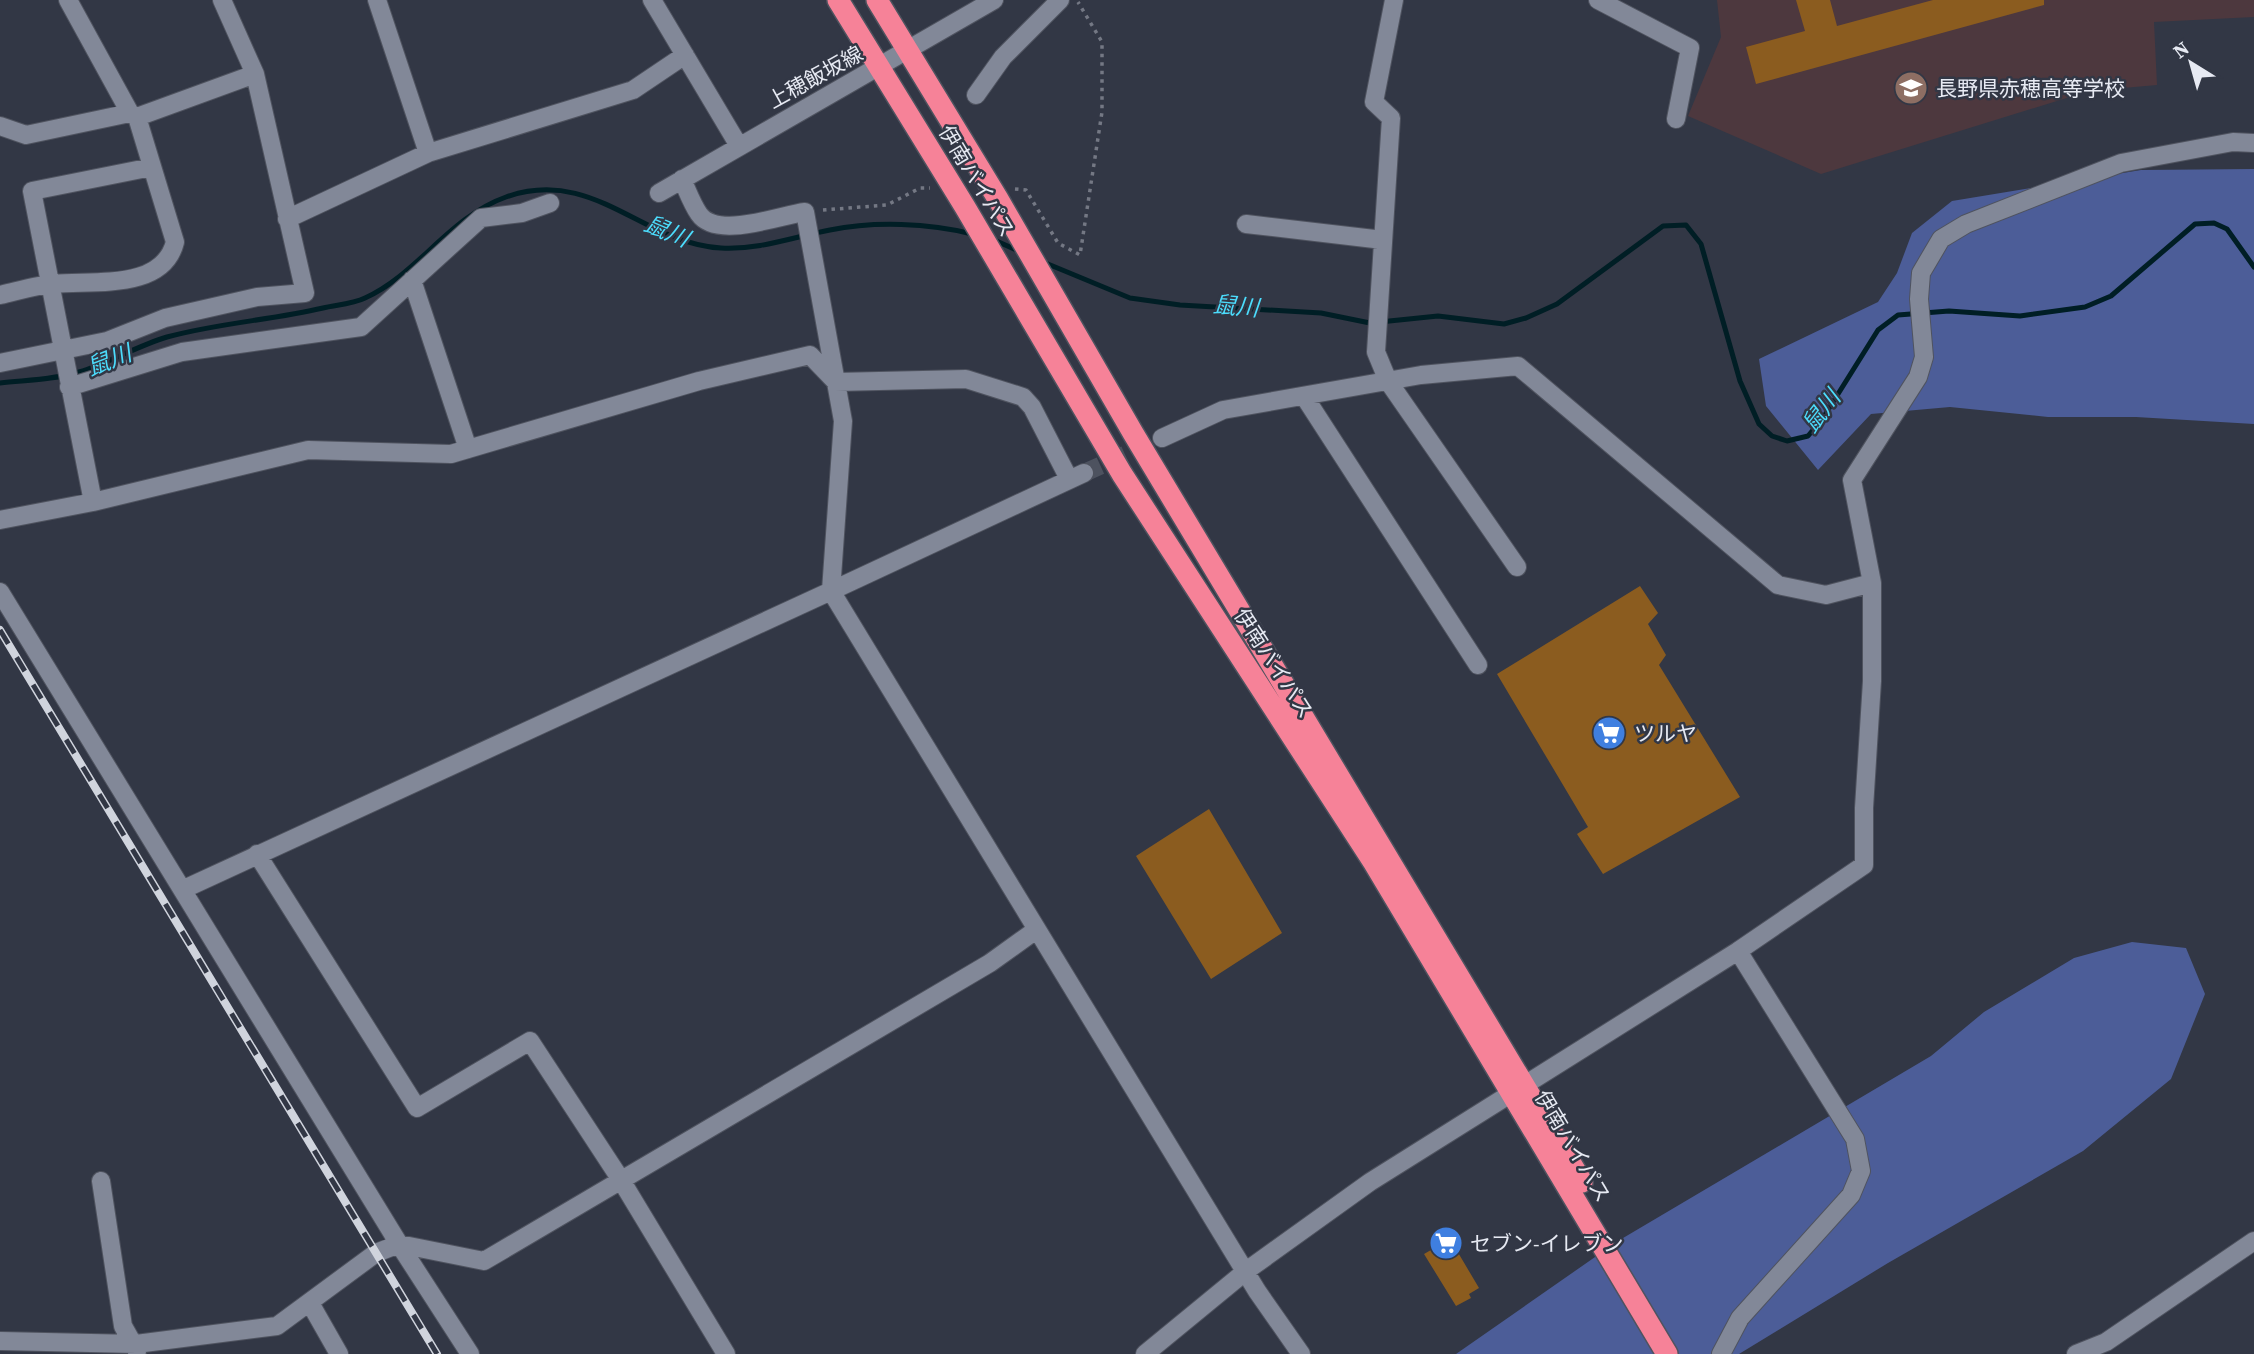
<svg xmlns="http://www.w3.org/2000/svg" width="2254" height="1354" viewBox="0 0 2254 1354" font-family="'Source Serif 4','Noto Sans JP',serif">
<rect width="100%" height="100%" fill="#323745"/>
<path fill="#4d383e" d="M1717 0H2254V17L2154 22 2157 85 2089 91 1821 174 1688 116 1721 37Z"/>
<path fill="#4c5d98" d="M2254 169V424L2136 417H2048L1950 407 1871 414 1818 470 1766 406 1759 359 1878 302 1897 273 1912 233 1952 201 2141 170Z
M2132 942 2186 948 2205 994 2171 1079 2083 1151 1888 1263 1739 1354H1456L1618 1241 1931 1056 1984 1012 2074 958Z"/>
<g fill="none" stroke-linecap="round" stroke-linejoin="round">
<path stroke="#001e25" stroke-width="5" d="M992 239 1021 252
M1043 262 1130 298 1180 305 1321 313 1370 323 1438 316 1504 324 1526 318 1557 304 1663 226 1686 225 1701 244 1740 381 1759 424 1772 436 1787 441 1808 436 1823 418 1878 330 1898 315 1949 311 2020 316 2085 307 2111 296 2195 224 2214 223 2227 229 2254 267
M0 383C26 380 53 380 79 372 109 363 137 346 167 337 218 323 272 320 323 308 336 305 353 304 365 298 418 274 449 217 506 197 593 166 643 244 721 248 760 250 793 237 830 230 874 221 929 223 972 234"/>
</g>
<path fill="#8b5c1f" d="M1796 0H1830L1837 26 1933 0H2044V5L1756 84 1746 47 1805 31Z
M1640 586 1658 613 1648 624 1666 655 1659 665 1740 797 1603 874 1577 834 1588 827 1497 674Z
M1209 809 1282 933 1211 979 1136 856Z
M1450 1239 1479 1288 1469 1294 1471 1298 1456 1306 1424 1254Z"/>
<g fill="none" stroke-linecap="round" stroke-linejoin="round">
<path stroke="#4d525f" stroke-width="18" stroke-dasharray="18 9" stroke-linecap="butt" d="M1084 473 1151 443"/>
<defs>
<path id="minor" d="M377 0 428 153
M652 0 739 146
M1394 0 1374 102 1391 118 1376 352 1388 381 1517 567
M1598 0 1690 48 1676 119
M976 95 1003 57 1060 0
M137 117 255 74
M0 126 26 135 130 113
M659 193 994 0
M287 219 428 153 633 90 685 55
M1246 224 1383 240
M412 280 468 449
M0 295C18 291 36 285 54 284 93 280 163 291 175 242L137 117 130 113 68 0
M0 363 107 341 165 318 257 297 305 293 255 74 222 0
M69 387 182 352 361 327 481 218 522 213 550 203
M1304 396 1478 665
M1162 438 1223 410 1421 375 1518 366 1778 585 1826 595 1872 583
M1084 473 831 591 1257 1291 1301 1354
M93 502 32 191 152 167
M0 520 93 502 308 450 451 454 699 381 810 355 836 382 966 379 1023 397 1032 407 1069 479
M0 592 399 1244 470 1354
M257 854 417 1108 530 1041 621 1180 726 1354
M184 889 831 591 843 421 805 212C780 215 717 240 699 214 692 204 687 190 682 179
M101 1181 123 1326 137 1351
M310 1303 339 1354
M0 1341 136 1344 277 1326 376 1253 399 1244 484 1261 990 963 1036 930
M1145 1354 1246 1271 1370 1182 1738 951 1864 865V808L1872 681V583L1852 480 1918 377 1924 357 1919 299 1921 273 1941 239 1966 224 2121 163 2233 142 2254 143
M1721 1354 1740 1318 1851 1195 1861 1171 1855 1139 1738 951
M2076 1354 2106 1342 2254 1241"/>
<path id="highway" d="M838 0 965 207 1122 474 1374 863 1667 1354
M877 0 998 199 1133 433 1582 1182"/>
</defs>
<use href="#minor" stroke="#4f535f" stroke-width="20"/>
<use href="#highway" stroke="#4f535f" stroke-width="24"/>
<path stroke="#747884" stroke-width="3.5" stroke-dasharray="3.5 5" stroke-linecap="butt" d="M1015 189 1026 190 1058 243 1080 255 1102 112V42L1078 2
M823 210 887 205 920 188H930"/>
<use href="#minor" stroke="#828898" stroke-width="18"/>
<use href="#highway" stroke="#f68298" stroke-width="21"/>
<defs>
<path id="rail" d="M0 630 437 1354"/>
</defs>
<use href="#rail" stroke="#d0d4dd" stroke-width="8"/>
<use href="#rail" stroke="#323745" stroke-width="5" stroke-dasharray="16" stroke-linecap="butt"/>
</g>
<defs>
<symbol id="school-disc" viewBox="-11 -11 22 22"><circle r="9.5" fill="#8d6e63" stroke="#323745"/><path d="M0-5L7-2L0 1L-7-2ZM-4 1L0 2.5L4 1V4Q0 6-4 4Z" fill="#fff"/></symbol>
<symbol id="supermarket-disc" viewBox="-11 -11 22 22"><circle r="9.5" fill="#3f7fe0" stroke="#323745"/><path d="M-6-5.5h2.5l.6 2H6L4.5 2H-2.5L-4.4-4H-6ZM-1.5 3.2a1.3 1.3 0 1 0 .1 0ZM3 3.2a1.3 1.3 0 1 0 .1 0Z" fill="#fff"/></symbol>
</defs>
<g fill-rule="evenodd">
<use href="#school-disc" x="1892" y="69" width="38" height="38"/>
<use href="#supermarket-disc" x="1590" y="714" width="38" height="38"/>
<use href="#supermarket-disc" x="1427" y="1224" width="38" height="38"/>
</g>
<g text-anchor="middle" dominant-baseline="central" stroke-width="5" stroke-linejoin="round" paint-order="stroke">
<g font-size="21" fill="#e7eaf3" stroke="#323745">
<text transform="translate(815 77) rotate(-29)">上穂飯坂線</text>
<text transform="translate(977 181) rotate(59)">伊南バイパス</text>
<text transform="translate(1274 663) rotate(57)">伊南バイパス</text>
<text transform="translate(1573 1146) rotate(59)">伊南バイパス</text>
</g>
<g font-size="21" fill="#e7eaf3" stroke="#323745" text-anchor="start">
<text x="1936" y="88">長野県赤穂高等学校</text>
<text x="1634" y="733">ツルヤ</text>
<text x="1470" y="1243">セブン-イレブン</text>
</g>
<g font-size="23" font-style="italic" fill="#4cdcfc" stroke="#323745">
<text transform="translate(667 231) rotate(23)">鼠川</text>
<text transform="translate(1236 306) rotate(5)">鼠川</text>
<text transform="translate(109 360) rotate(-21)">鼠川</text>
<text transform="translate(1821 411) rotate(-52)">鼠川</text>
</g>
</g>
<g transform="translate(2191 63) rotate(323)" stroke="#323745" stroke-width="5" paint-order="stroke">
<path d="M0-5L12 26L0 18L-12 26Z" fill="#e7eaf3"/>
<text y="-10" font-size="19" font-weight="bold" text-anchor="middle" fill="#e7eaf3">N</text>
</g>
</svg>
